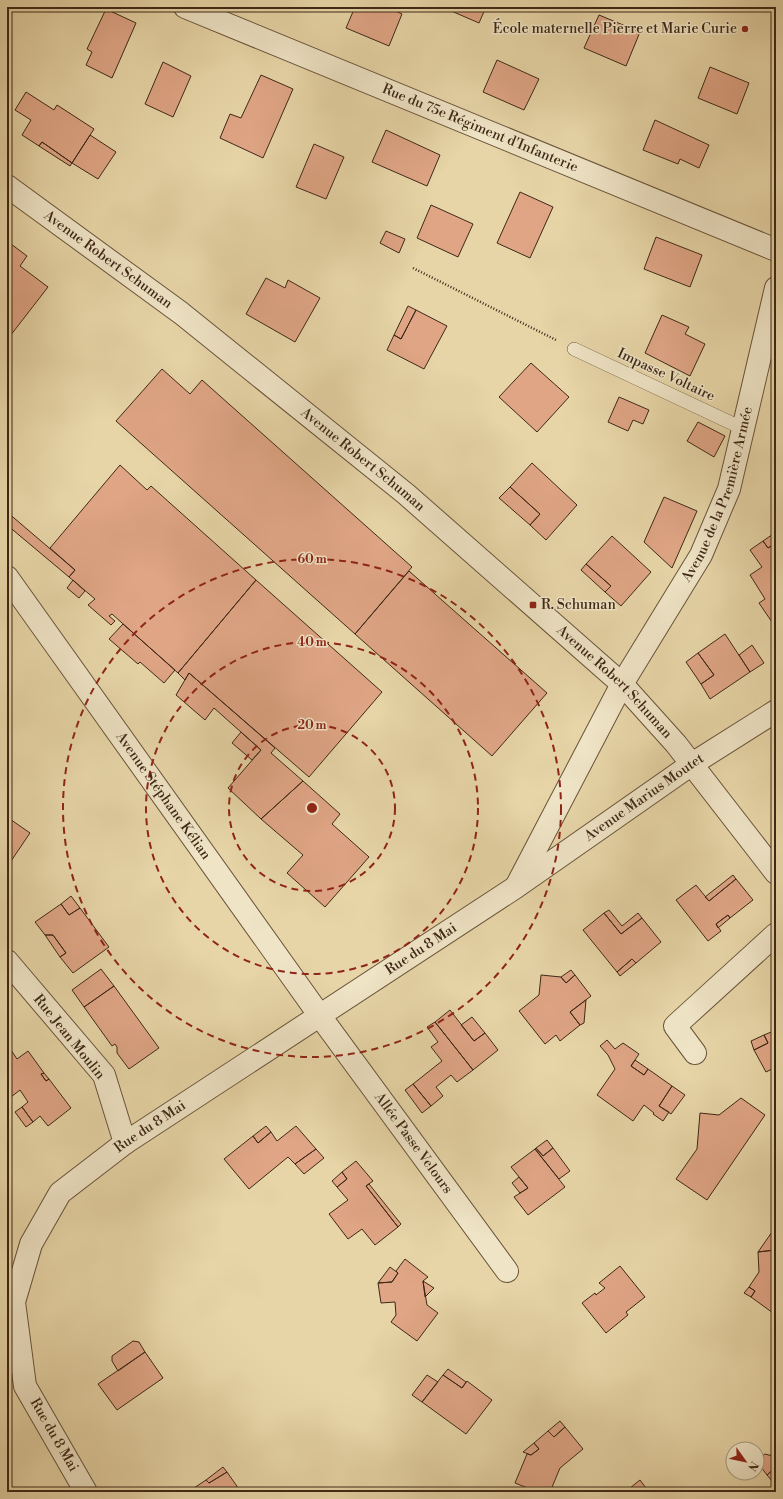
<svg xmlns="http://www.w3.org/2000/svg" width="783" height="1499" viewBox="0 0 783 1499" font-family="'Libre Bodoni',serif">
<rect width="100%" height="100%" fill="#e7d5a7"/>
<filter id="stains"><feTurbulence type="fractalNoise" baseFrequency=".005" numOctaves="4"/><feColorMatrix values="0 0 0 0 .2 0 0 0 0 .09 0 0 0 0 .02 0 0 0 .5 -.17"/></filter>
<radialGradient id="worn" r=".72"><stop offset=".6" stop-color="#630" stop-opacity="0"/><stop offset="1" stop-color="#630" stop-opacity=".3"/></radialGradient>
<path fill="#dfa585" stroke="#3e2816" d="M355 7H387L402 14 389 46 346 28Z
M442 7H486L479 23Z
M106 9 136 23 112 78 86 65 92 52 87 49Z
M599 15 640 32 626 66 584 48Z
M497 60 539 79 524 110 483 92Z
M163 62 191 76 173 117 145 104Z
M710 67 749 83 737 114 698 98Z
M261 75 293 89 263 158 220 138 230 114 241 118Z
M26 92 54 110 57 105 94 129 72 163 42 142 39 146 22 135 31 120 15 110Z
M655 120 709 145 699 168 680 159 678 164 643 150Z
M386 130 440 155 427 186 372 162Z
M90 135 116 152 98 179 72 163Z
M42 142 72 163 70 166 39 146Z
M314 144 344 157 326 199 296 187Z
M520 192 553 207 530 258 497 243Z
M431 205 473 224 458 257 417 238Z
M386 231 405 239 399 253 380 243Z
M656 237 702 255 690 287 644 269Z
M7 241 27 256 20 266 48 287 7 340Z
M266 278 285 288 288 280 320 298 295 342 246 314Z
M408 306 416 310 401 339 394 335Z
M416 310 447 326 424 369 387 350 394 335 401 339Z
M662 315 689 327 685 334 705 344 690 376 645 353Z
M531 363 569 397 537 432 499 397Z
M162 369 190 394 202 380 412 567 355 634 116 421Z
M619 397 649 410 643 424 633 420 628 431 608 422Z
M698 422 725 436 714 457 687 441Z
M532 463 577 505 546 540 530 525 540 514 510 487Z
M120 465 147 490 151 486 256 580 178 673 112 614 109 616 115 621 111 625 88 605 95 599 69 577 75 570 50 548Z
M510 487 540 514 530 525 499 498Z
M664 497 697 511 672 568 644 542Z
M7 512 75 570 69 577 7 525Z
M776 532V543L768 548 763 541Z
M612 536 651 572 621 606 605 592 611 586 586 564Z
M763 541 768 548 776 543V628L759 603 765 599 750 575 762 567 750 550Z
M586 564 611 586 605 592 581 570Z
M409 571 547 693 492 756 355 634Z
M73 580 85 591 79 598 67 588Z
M256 580 382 692 309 777 189 673 185 680 178 673Z
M123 624 175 670 164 683 140 662 138 664 109 639Z
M725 634 750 672 710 699 701 684 714 675 698 653Z
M752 645 764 663 750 672 739 655Z
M698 653 714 675 701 684 686 662Z
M189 673 275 748 271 753 303 781 261 819 228 788 261 750 214 708 205 720 176 695Z
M241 732 261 750 252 760 232 743Z
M303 781 340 814 332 824 369 857 325 907 287 873 303 855 261 819Z
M7 817 30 833 7 867Z
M733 875 736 879 709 901 705 897Z
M736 879 753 900 730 918 728 915 716 924 721 931 708 941 676 900 696 885 709 901Z
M71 896 80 908 69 915 61 904Z
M61 904 69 915 80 908 109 947 73 973 60 957 66 953 53 935H45L35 922Z
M609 910 622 926 638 913 642 918 621 934 604 913Z
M604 913 621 934 642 918 661 942 636 963 632 959 617 972 583 930Z
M728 915 730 918 718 928 716 924Z
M45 935H53L66 953 60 957Z
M632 959 636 963 620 976 617 972Z
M101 969 114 986 84 1007 72 990Z
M571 970 575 975 566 983 561 977Z
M541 975 561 977 566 983 575 975 591 996 570 1012 580 1025 560 1041 556 1035 545 1044 519 1011 539 995Z
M114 986 159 1048 129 1069 117 1053V1047L115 1044 112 1046 84 1007Z
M586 1000 584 1023 580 1025 570 1012Z
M450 1010 474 1041 485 1033 498 1050 473 1070 435 1022Z
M472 1017 485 1033 474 1041 461 1025Z
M435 1022 473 1070 457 1082 451 1075 436 1087 443 1096 431 1106 413 1084 442 1061 431 1047 438 1042 427 1027Z
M776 1030V1067L766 1072 754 1050 768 1043 764 1035Z
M764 1035 768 1043 754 1050 751 1041Z
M607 1040 615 1049 623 1043 639 1054 631 1066 644 1075 648 1069 672 1086 659 1106 669 1112 663 1121 653 1114 654 1113 644 1105 633 1121 597 1095 615 1069 608 1055 600 1046Z
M11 1050 17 1059 28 1051 44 1073 41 1074 46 1081 49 1079 71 1108 48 1126 40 1116 33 1122 22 1107 28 1102 20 1090 7 1100V1053Z
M635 1060 648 1069 644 1075 631 1066Z
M44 1073 49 1079 46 1081 41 1074Z
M413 1084 431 1106 422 1113 405 1090Z
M672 1086 685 1095 671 1114 659 1106Z
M741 1098 765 1115 707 1200 676 1179 697 1149 700 1113 719 1115Z
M22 1107 33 1122 26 1127 15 1112Z
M266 1126 271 1132 258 1143 253 1136Z
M296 1126 316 1149 295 1164 288 1157 249 1189 224 1159 253 1136 258 1143 271 1132 277 1141Z
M547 1140 553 1148 543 1156 536 1148Z
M536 1148 543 1156 553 1148 570 1171 559 1179 535 1149Z
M316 1149 324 1158 304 1174 295 1164Z
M535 1149 565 1187 528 1215 514 1197 528 1188 511 1167Z
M356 1161 373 1181 366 1186 398 1227 375 1245 362 1229 348 1239 329 1214 348 1200 337 1187 347 1179 342 1172Z
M342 1172 347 1179 337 1187 332 1181Z
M519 1177 528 1188 520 1193 512 1183Z
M369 1184 401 1224 398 1227 366 1186Z
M772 1232 776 1235V1248L775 1250 758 1252Z
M776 1248V1309L773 1313 751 1297 755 1291 749 1287 759 1272 758 1252 775 1250Z
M405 1259 428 1277 423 1281 427 1305 438 1313 417 1341 391 1322 396 1315 395 1302 381 1303 378 1283 392 1282 398 1273 396 1271Z
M620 1266 645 1297 626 1312 628 1315 606 1333 582 1303 595 1293 596 1295 605 1288 599 1283Z
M390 1267 398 1273 392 1282 378 1283Z
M423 1281 434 1288 425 1297Z
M749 1287 755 1291 751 1297 744 1293Z
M133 1341 139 1342 145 1352 118 1371 112 1361V1356Z
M145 1352 163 1378 117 1410 98 1384Z
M448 1369 466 1382 462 1388 443 1375Z
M427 1375 438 1382 422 1402 412 1395Z
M443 1375 462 1388 467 1381 492 1400 466 1434 422 1402Z
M560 1421 565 1427 554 1437 548 1431Z
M565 1427 583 1449 560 1468 550 1492H538L515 1483 527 1454 531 1455 539 1449 534 1443 548 1431 554 1437Z
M534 1443 539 1449 531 1455 523 1452Z
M765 1454 773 1456 776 1459V1467L767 1475 757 1462V1460Z
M223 1467 227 1472 209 1483 206 1480Z
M776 1467V1486L767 1475Z
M227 1472 241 1492H188L206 1480 209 1483Z
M640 1480 649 1492H625Z"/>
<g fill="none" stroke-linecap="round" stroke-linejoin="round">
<defs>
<path id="service" d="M574 349 744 429"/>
<g id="minor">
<path id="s1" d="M185 7 776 250"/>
<path id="s2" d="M7 186 181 313 406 494 622 684 676 744 776 873"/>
<path id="s3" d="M7 577 320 1016 507 1271"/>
<path id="s4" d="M517 885 622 684 701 555 729 489 776 288"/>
<path d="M7 961 104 1075 125 1143"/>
<path d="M695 1053 675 1026 776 934"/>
<path id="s5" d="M86 1492 25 1386 14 1302 31 1244 60 1193 125 1143 516 887 692 764 776 711"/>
</g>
</defs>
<use href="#service" stroke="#68533a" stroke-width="14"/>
<use href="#minor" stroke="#68533a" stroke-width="24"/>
<path stroke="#3e2816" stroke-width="2.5" stroke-dasharray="1 2" stroke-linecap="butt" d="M413 268 556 340"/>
<use href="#service" stroke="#efe4c6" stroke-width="13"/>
<use href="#minor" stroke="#efe4c6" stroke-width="22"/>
</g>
<g fill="none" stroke="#8f2418" stroke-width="2" stroke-dasharray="7 5">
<circle cx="312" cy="808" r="83"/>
<circle cx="312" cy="808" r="166"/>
<circle cx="312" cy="808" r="249"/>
</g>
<g fill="#8f2418" stroke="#efe4c6" stroke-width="1.5">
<circle cx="745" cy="29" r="4"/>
<rect x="529" y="601" width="8" height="8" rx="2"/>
</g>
<g text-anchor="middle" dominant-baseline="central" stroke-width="3" stroke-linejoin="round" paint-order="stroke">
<g font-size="14" fill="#3e2816" stroke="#efe4c6" text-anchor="end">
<text x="737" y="29">École maternelle Pierre et Marie Curie</text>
<text x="541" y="605" text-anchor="start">R. Schuman</text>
</g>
<g font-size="14" fill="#3e2816" stroke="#efe4c6">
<text stroke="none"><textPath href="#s1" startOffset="319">Rue du 75e Régiment d'Infanterie</textPath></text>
<text stroke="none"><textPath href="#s2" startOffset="125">Avenue Robert Schuman</textPath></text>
<text transform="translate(666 375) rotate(25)">Impasse Voltaire</text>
<text stroke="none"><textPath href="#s2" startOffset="449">Avenue Robert Schuman</textPath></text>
<text stroke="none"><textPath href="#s4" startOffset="441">Avenue de la Première Armée</textPath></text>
<text stroke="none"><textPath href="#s2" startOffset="785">Avenue Robert Schuman</textPath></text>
<text stroke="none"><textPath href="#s3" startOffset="269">Avenue Stéphane Kélian</textPath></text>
<text stroke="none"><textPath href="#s5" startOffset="1032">Avenue Marius Moutet</textPath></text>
<text stroke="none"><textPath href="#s5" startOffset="762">Rue du 8 Mai</textPath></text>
<text transform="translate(69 1037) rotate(51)">Rue Jean Moulin</text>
<text stroke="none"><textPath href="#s5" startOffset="438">Rue du 8 Mai</textPath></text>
<text stroke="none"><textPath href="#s3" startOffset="697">Allée Passe Velours</textPath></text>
<text transform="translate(54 1435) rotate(60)">Rue du 8 Mai</text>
</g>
</g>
<circle cx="312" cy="808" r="6" fill="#8f2418" stroke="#efe4c6" stroke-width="2"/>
<g font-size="12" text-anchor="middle" font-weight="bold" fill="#8f2418" stroke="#efe4c6" stroke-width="3" stroke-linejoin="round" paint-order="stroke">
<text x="312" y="563">60 m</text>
<text x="312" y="646">40 m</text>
<text x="312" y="729">20 m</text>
</g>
<rect width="783" height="1499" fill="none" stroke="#e7d5a7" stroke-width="24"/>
<rect x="8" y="8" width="767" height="1483" fill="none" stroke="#3e2816" stroke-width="2"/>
<rect x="12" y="12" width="759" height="1475" fill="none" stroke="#3e2816"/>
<g transform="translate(745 1461) rotate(123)"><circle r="19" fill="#efe4c6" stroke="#a89980"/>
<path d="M0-3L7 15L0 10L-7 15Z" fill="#8f2418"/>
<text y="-6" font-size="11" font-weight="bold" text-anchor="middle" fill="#3e2816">N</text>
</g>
<rect width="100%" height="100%" filter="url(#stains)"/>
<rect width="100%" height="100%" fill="url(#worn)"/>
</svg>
